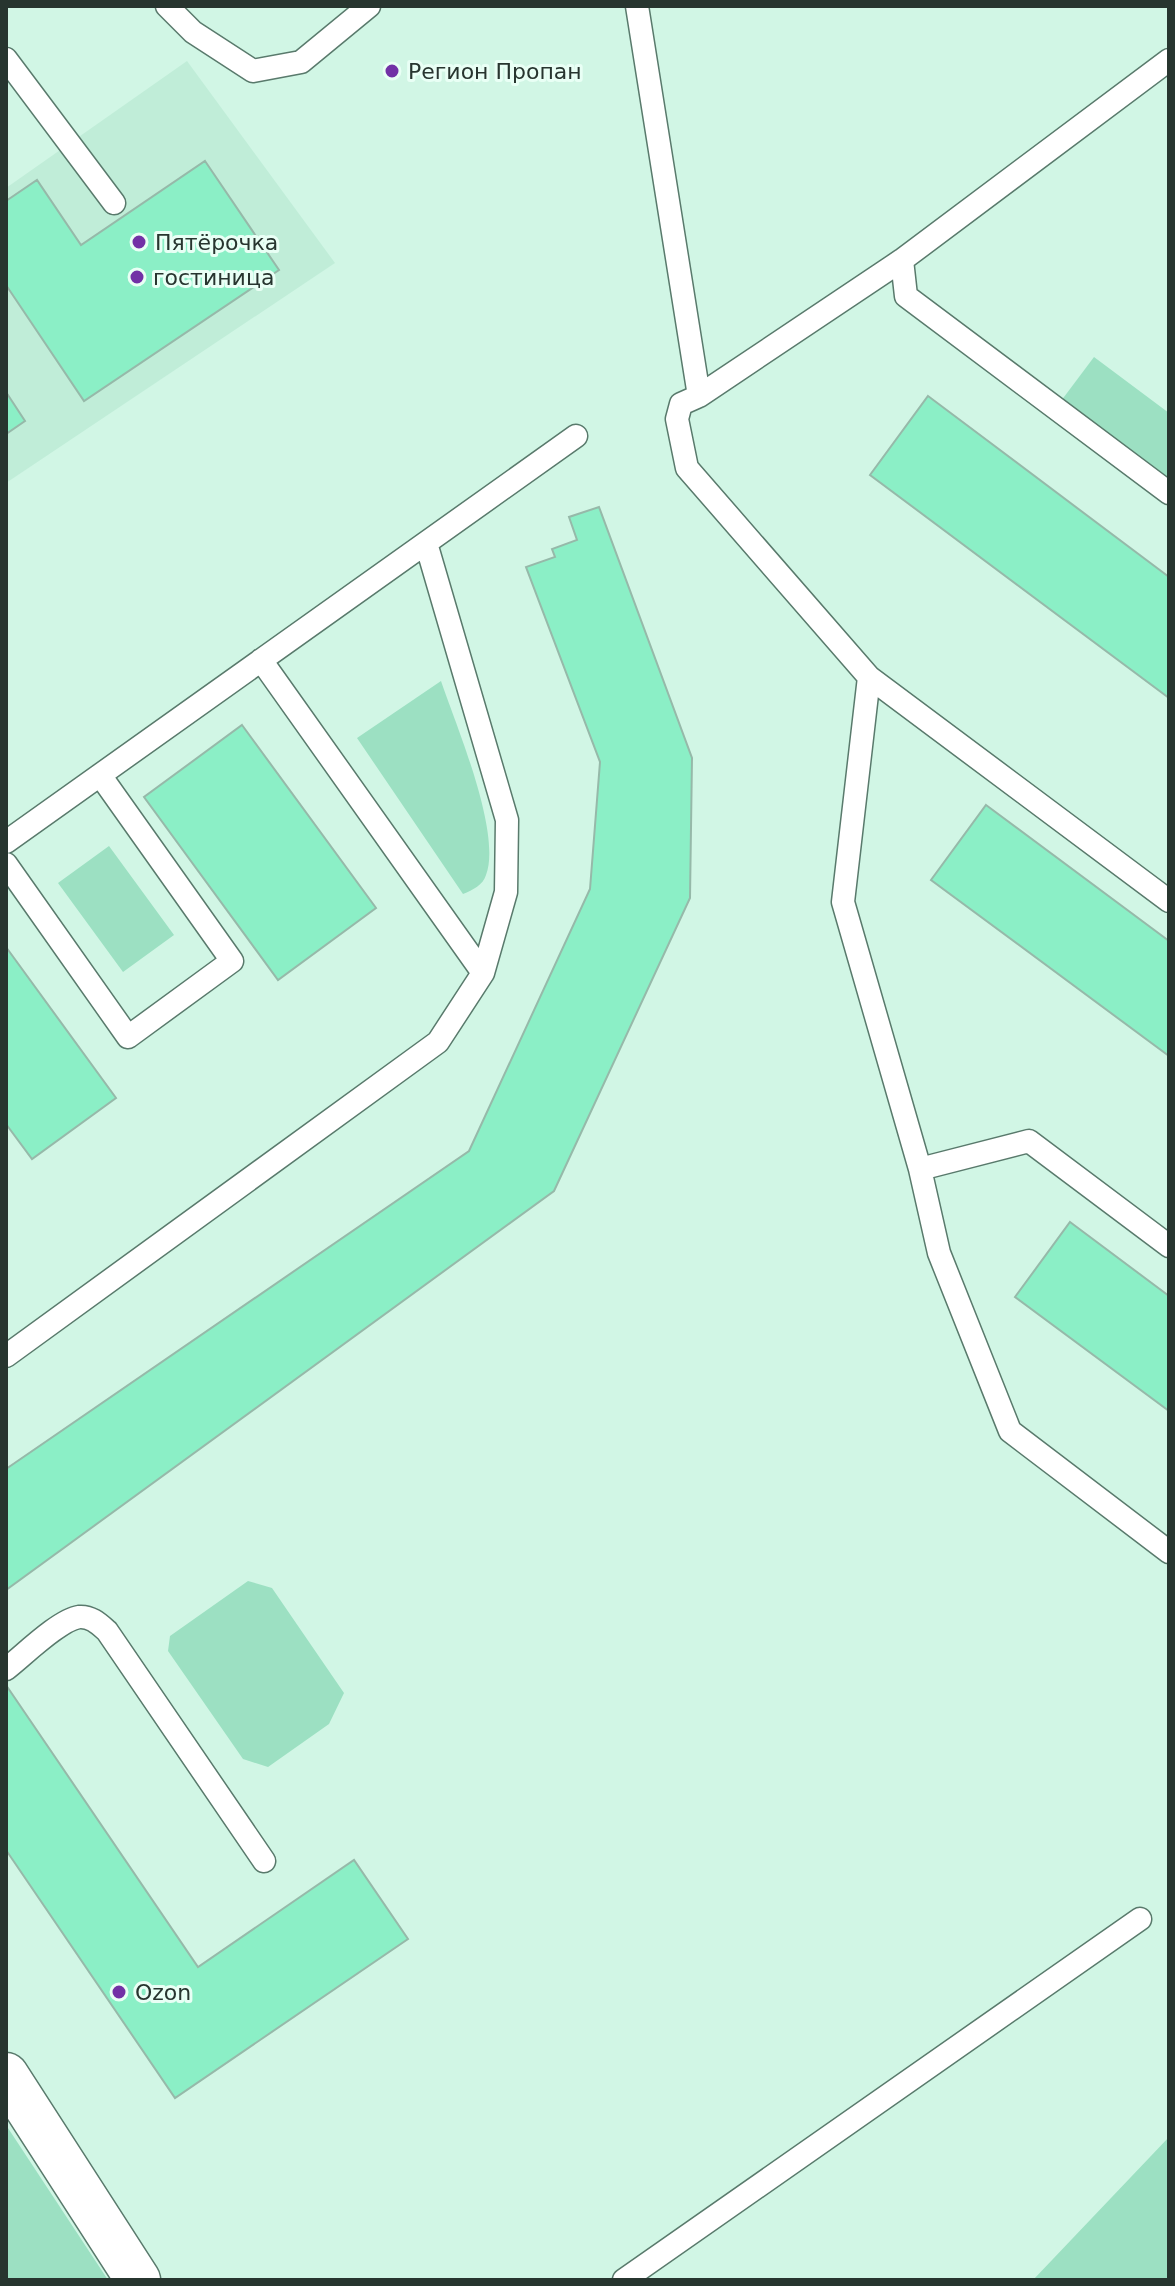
<svg xmlns="http://www.w3.org/2000/svg" width="1175" height="2286" viewBox="0 0 1175 2286" font-family="'DejaVu Sans',sans-serif">
<rect width="100%" height="100%" fill="#d1f6e5"/>
<path fill="#c0edd8" d="M187 61 335 263 6 483V188Z"/>
<path fill="#9ce0c2" d="M1094 357 1169 413V481L1061 401Z
M441 681C456 725 502 833 486 875 483 885 473 890 463 894L357 738Z
M109 846 174 935 123 972 58 883Z
M248 1581 272 1588 344 1693 329 1724 268 1767 243 1759 168 1651 170 1636Z
M6 2125 108 2280H6Z
M1169 2137V2280H1033Z"/>
<path fill="#8befc6" stroke="#96b9a9" stroke-width="2" d="M205 161 279 270 84 401 6 285V201L37 180 81 245Z
M6 392 25 421 6 434Z
M928 396 1169 577V698L870 475Z
M599 507 692 758 690 898 554 1191 6 1590V1469L469 1151 590 889 600 762 526 567 555 557 552 549 577 540 569 517Z
M242 725 376 908 278 980 144 797Z
M986 805 1169 941V1056L931 880Z
M6 947 116 1098 32 1159 6 1124Z
M1070 1222 1169 1296V1411L1015 1297Z
M6 1685 198 1967 354 1860 408 1939 175 2098 6 1850Z"/>
<g fill="none" stroke-linecap="round" stroke-linejoin="round">
<defs>
<path id="lane" d="M167 6 193 32 253 71 301 62 369 6
M637 6 699 396 902 260
M6 59 114 203
M1169 60 902 260 906 296 1169 493
M699 396 681 404 677 419 687 468 869 677 843 902 920 1169 939 1253 1010 1431 1169 1552
M261 660 483 973
M869 677 1169 901
M6 842 576 436
M6 864 128 1037 232 961 100 775
M920 1169 1029 1141 1169 1246
M6 1356 438 1042 483 973 506 892 507 820 426 543
M6 1669C23 1656 59 1620 79 1617 91 1616 99 1624 107 1631L264 1861
M624 2280 1140 1919"/>
<path id="street" d="M6 2075 138 2280"/>
</defs>
<use href="#lane" stroke="#597a6c" stroke-width="25"/>
<use href="#street" stroke="#597a6c" stroke-width="47"/>
<use href="#lane" stroke="#fff" stroke-width="22"/>
<use href="#street" stroke="#fff" stroke-width="44"/>
</g>
<g fill="#7231a6" stroke="#e9fff5" stroke-width="3">
<circle cx="392" cy="71" r="8"/>
<circle cx="139" cy="242" r="8"/>
<circle cx="137" cy="277" r="8"/>
<circle cx="119" cy="1992" r="8"/>
</g>
<g text-anchor="middle" dominant-baseline="central" stroke-width="6" stroke-linejoin="round" paint-order="stroke">
<g font-size="22" fill="#27352f" stroke="#e9fff5" text-anchor="start">
<text x="408" y="71">Регион Пропан</text>
<text x="155" y="242">Пятёрочка</text>
<text x="153" y="277">гостиница</text>
<text x="135" y="1992">Ozon</text>
</g>
</g>
<rect width="1175" height="2286" fill="none" stroke="#27352f" stroke-width="16"/>
</svg>
